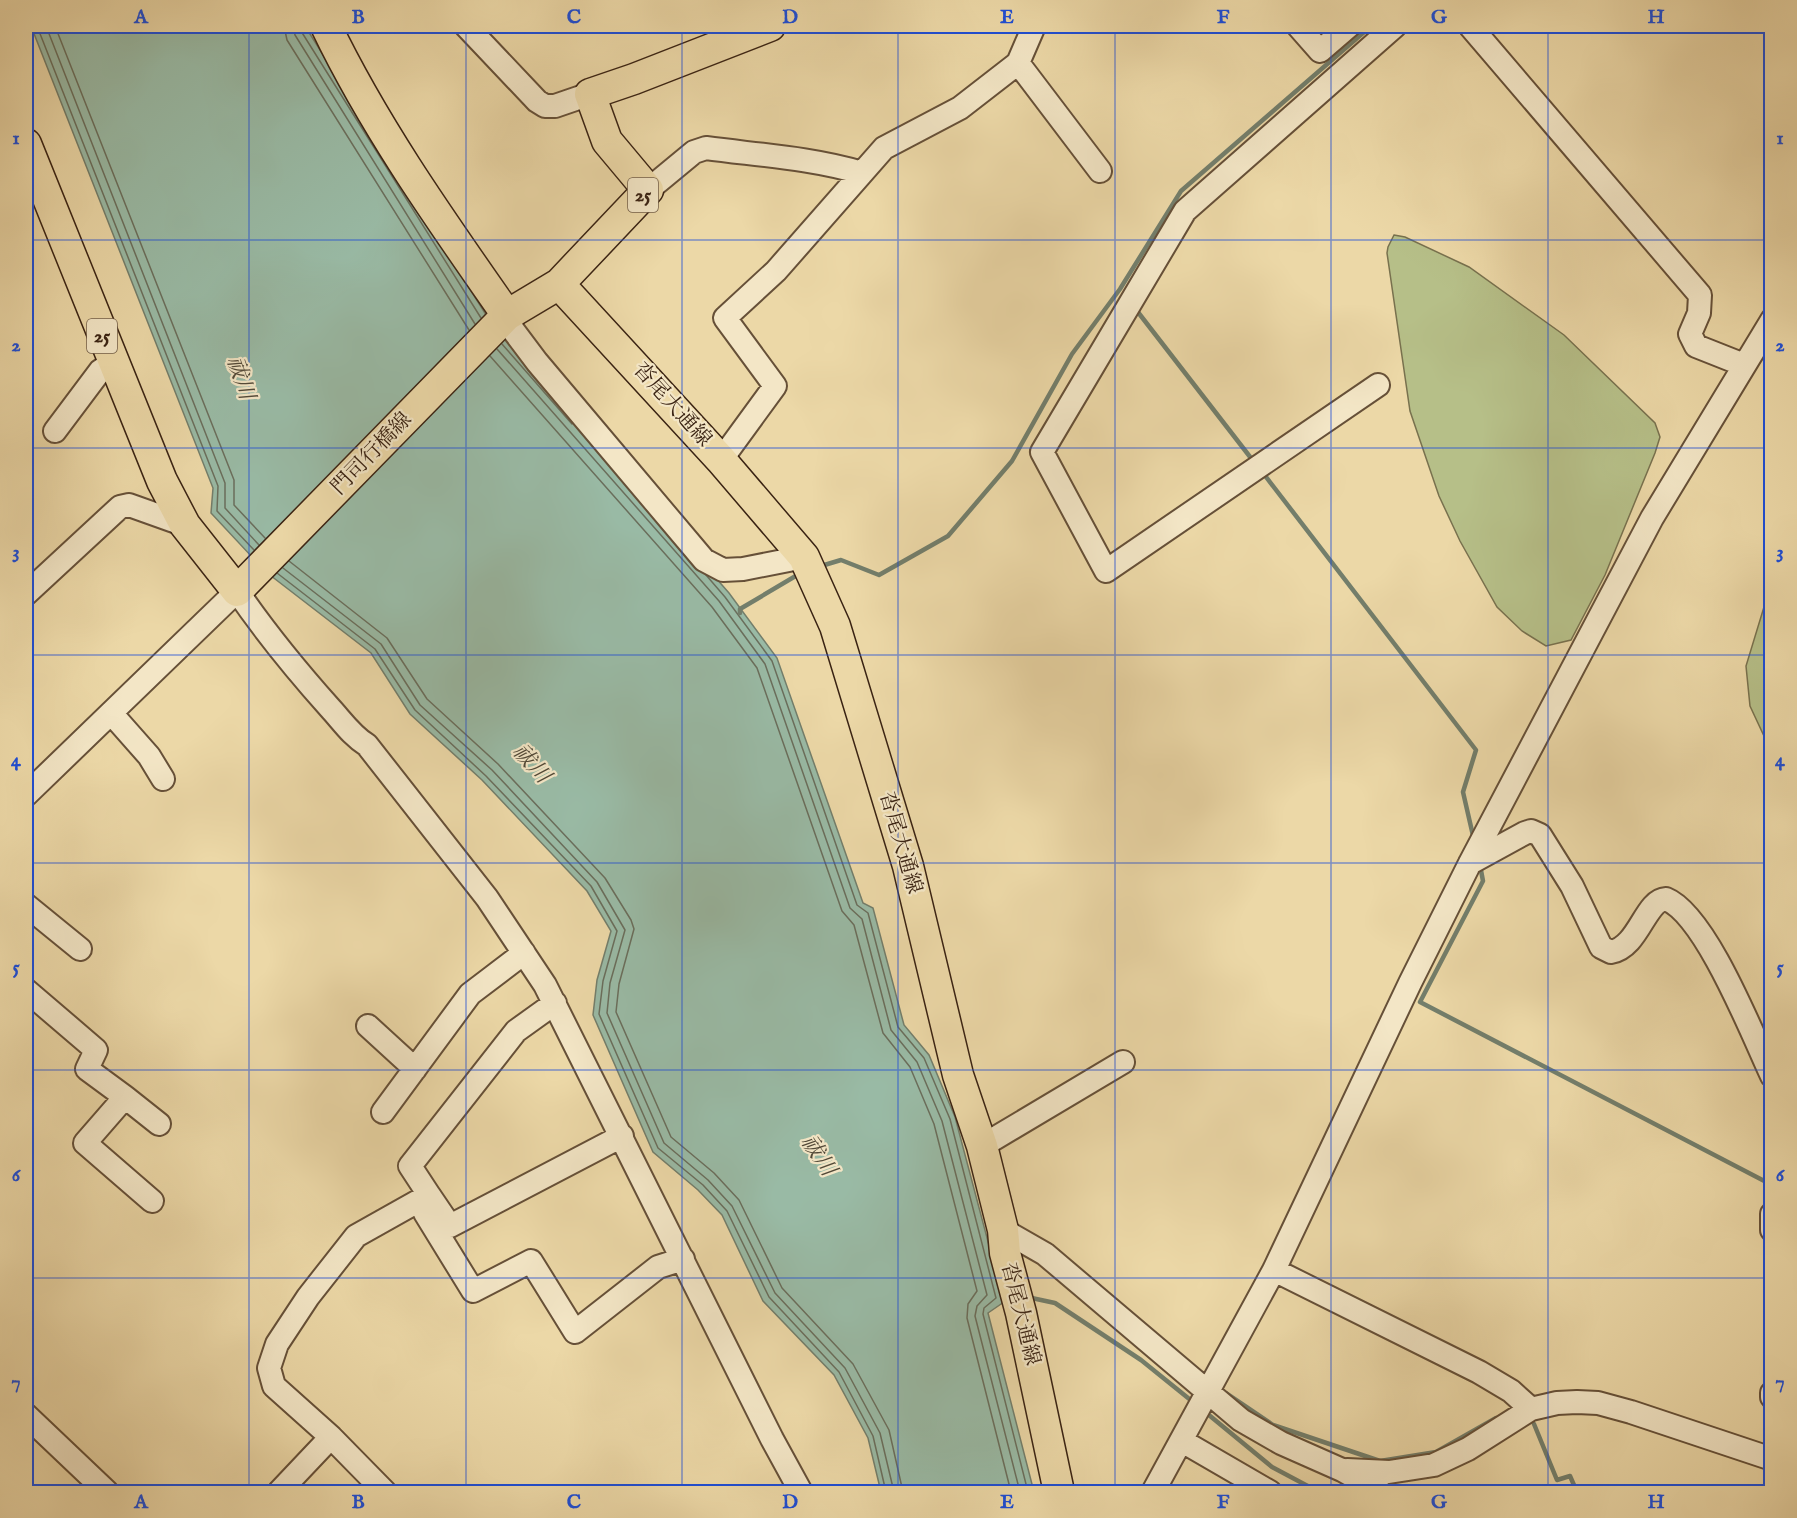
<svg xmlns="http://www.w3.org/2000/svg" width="1797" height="1518" viewBox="0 0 1797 1518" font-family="'IM FELL English','Noto Serif JP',serif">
<rect width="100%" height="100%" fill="#ecd8a7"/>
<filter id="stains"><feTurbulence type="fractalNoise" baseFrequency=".00333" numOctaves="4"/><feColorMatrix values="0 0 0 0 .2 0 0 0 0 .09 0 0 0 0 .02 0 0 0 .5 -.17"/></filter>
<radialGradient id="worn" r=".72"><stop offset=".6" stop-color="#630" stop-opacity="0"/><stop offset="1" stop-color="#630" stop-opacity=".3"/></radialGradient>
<path fill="#b6bf88" stroke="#78714e" stroke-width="1.5" d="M1394 235 1405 237 1469 267 1564 335 1655 423 1660 437 1655 453 1605 575 1571 640 1546 646 1522 631 1497 607 1460 541 1439 496 1410 411 1387 253 1388 247Z
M1771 584 1772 751H1771L1750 706 1746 666Z"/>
<path fill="#99baa5" stroke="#737e6b" stroke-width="1.5" d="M31 26H305L488 318 729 593 777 658 863 903 873 908 904 1025 929 1055 955 1117 1004 1302 988 1313 1034 1492H881L868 1438 834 1375 763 1301 722 1215 698 1190 653 1152 593 1015 597 980 611 931 587 891 482 780 410 714 371 653 266 572 211 513 213 488Z"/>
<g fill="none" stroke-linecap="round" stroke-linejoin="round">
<path stroke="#6a6e5c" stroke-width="1.5" d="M37 26 218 486 217 511 254 550
M46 26 225 483V508L259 545
M55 26 234 480V505L265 538
M284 26 287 40 469 330
M293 26 295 35 475 324
M300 26 301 31 481 318
M502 344 572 424
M497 349 719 601 765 664 850 908 862 919 891 1030 917 1062 942 1121 987 1295 977 1306 975 1316 1020 1492
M490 356 712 607 757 668 842 911 854 925 883 1033 910 1067 934 1124 977 1291 968 1304 967 1318 1011 1492
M289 561 387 638 427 699 498 764 605 878 631 920 634 929 619 984 616 1012 671 1137 714 1173 739 1200 782 1288 853 1364 889 1430 903 1492
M283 568 381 644 420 705 492 770 597 882 625 930 610 983 607 1013 664 1143 708 1180 732 1206 775 1293 845 1368 880 1433 894 1492
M277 573 375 649 415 710 486 776 591 886 617 931 603 981 599 1014 658 1148 703 1185 727 1211 769 1297 839 1372 873 1436 886 1492
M706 575 725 597 772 661 857 905 868 913 898 1027 924 1058 950 1119 996 1298 984 1308 983 1314 1028 1492"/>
<path stroke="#737e6b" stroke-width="4.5" d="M1134 307 1254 462
M1263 473 1476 750 1463 792 1474 840
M821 566 841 560 879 575 948 536 1012 461 1072 354 1120 289 1181 191 1371 26
M740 613V609L799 574
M1480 865 1483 881 1420 1002 1772 1185
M1027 1297 1055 1303 1141 1360 1193 1402
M1226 1393 1273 1425 1380 1461 1436 1452 1496 1418
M1204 1411 1272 1467 1319 1492
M1534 1424 1557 1480 1570 1476 1577 1492"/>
<defs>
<path id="minor" d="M466 26 537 101 545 106H555L590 94
M1298 26 1320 51 1349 26
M1470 26 1700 295 1699 313 1690 334 1696 346 1744 365
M1018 63 1100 171
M648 190 694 152 706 148C758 155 812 158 862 173
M507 315 513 330 537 362 704 560 723 570 743 569 804 557
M1378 385 1106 571 1042 452 1185 211 1395 26
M55 431 100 371 113 362
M721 460 775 386 725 318 776 271 884 148 960 108 1018 63 1034 26
M26 594 120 507 129 505 185 525
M111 713 149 756 163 779
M26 795 237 591C265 632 297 671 330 708 342 721 352 736 367 745L487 898 545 985 772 1439 801 1492
M1470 863 1525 833 1531 831 1540 835 1572 886 1601 947 1611 952C1639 947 1645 900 1666 899 1706 915 1753 1036 1772 1076
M26 905 80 949
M26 990 96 1050 87 1069 125 1097 85 1143 152 1201
M368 1026 415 1069
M125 1097 159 1124
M383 1112 470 994 524 953
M982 1146 1123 1062
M429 1195 410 1166 516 1031 555 1003
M425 1213 473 1291 531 1261 575 1332 658 1267 683 1259
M1772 1214V1230
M1003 1230 1045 1254 1241 1420 1281 1443 1342 1470 1381 1492
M1274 1270 1479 1372 1511 1391 1531 1409
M1772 1393V1397
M26 1415 107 1492
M1182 1441 1270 1492
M1347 1470 1389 1472 1434 1465 1468 1449 1531 1409 1557 1403 1577 1402 1598 1403 1631 1412 1772 1459
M279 1492 331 1437
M385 1492 331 1437 274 1386 269 1368 277 1344 308 1297 356 1236 429 1195 450 1226 622 1136
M1153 1492 1274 1270 1410 983 1470 863 1652 518 1772 320"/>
<path id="major" d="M326 26C375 128 442 222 507 315
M26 144 162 481 185 525 237 591 507 315 559 284 648 190 607 141 590 94 634 79 770 26
M559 284 721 460 804 557 835 626 908 866 958 1075 982 1146 1003 1230 1005 1253 1021 1313 1059 1492"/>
</defs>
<use href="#minor" stroke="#665038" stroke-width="26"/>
<use href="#major" stroke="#3a2313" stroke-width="33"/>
<use href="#minor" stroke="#f3e6c6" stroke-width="22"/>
<use href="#major" stroke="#ecd8a7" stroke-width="30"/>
</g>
<path fill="none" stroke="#1d4ed8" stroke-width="1.5" stroke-opacity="0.55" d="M249 26V1492M466 26V1492M682 26V1492M898 26V1492M1115 26V1492M1331 26V1492M1548 26V1492M26 240H1772M26 448H1772M26 655H1772M26 863H1772M26 1070H1772M26 1278H1772"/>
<g text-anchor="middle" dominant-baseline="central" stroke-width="4.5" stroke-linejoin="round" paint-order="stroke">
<g fill="#f3e6c6" stroke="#725e49" stroke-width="1.5">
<rect x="628" y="178" width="30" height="34" rx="4.5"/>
<rect x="87" y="319" width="30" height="34" rx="4.5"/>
</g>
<g font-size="20" font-weight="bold" fill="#3a2313">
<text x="643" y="195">25</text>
<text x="102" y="336">25</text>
</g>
<g font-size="21" fill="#3a2313" stroke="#f3e6c6">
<text transform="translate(672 405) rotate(48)">沓尾大通線</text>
<text transform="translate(372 454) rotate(-46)">門司行橋線</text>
<text transform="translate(900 843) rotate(74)">沓尾大通線</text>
<text transform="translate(1020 1314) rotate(76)">沓尾大通線</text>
</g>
<g font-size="22" font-style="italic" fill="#524938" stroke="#f3e6c6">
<text transform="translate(240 378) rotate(71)">祓川</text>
<text transform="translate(531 764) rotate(48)">祓川</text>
<text transform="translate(818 1156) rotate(56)">祓川</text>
</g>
</g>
<rect width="1797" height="1518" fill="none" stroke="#ecd8a7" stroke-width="66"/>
<rect x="33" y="33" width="1731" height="1452" fill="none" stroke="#1d4ed8" stroke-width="2"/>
<g font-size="20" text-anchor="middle" font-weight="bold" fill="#1d4ed8">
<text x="141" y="23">A</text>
<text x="358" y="23">B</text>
<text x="574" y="23">C</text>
<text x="790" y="23">D</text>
<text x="1007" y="23">E</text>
<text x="1223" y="23">F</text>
<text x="1439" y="23">G</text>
<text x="1656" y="23">H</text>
<text x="16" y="144">1</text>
<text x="1780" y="144">1</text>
<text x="16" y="351">2</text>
<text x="1780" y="351">2</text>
<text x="16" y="558">3</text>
<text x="1780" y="558">3</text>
<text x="16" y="766">4</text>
<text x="1780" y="766">4</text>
<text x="16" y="973">5</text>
<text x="1780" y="973">5</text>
<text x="16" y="1181">6</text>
<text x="1780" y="1181">6</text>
<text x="16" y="1388">7</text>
<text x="1780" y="1388">7</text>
<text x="141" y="1508">A</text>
<text x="358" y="1508">B</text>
<text x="574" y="1508">C</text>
<text x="790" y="1508">D</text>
<text x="1007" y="1508">E</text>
<text x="1223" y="1508">F</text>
<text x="1439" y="1508">G</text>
<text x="1656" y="1508">H</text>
</g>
<rect width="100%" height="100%" filter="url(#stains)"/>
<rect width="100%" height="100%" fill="url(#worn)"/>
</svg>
